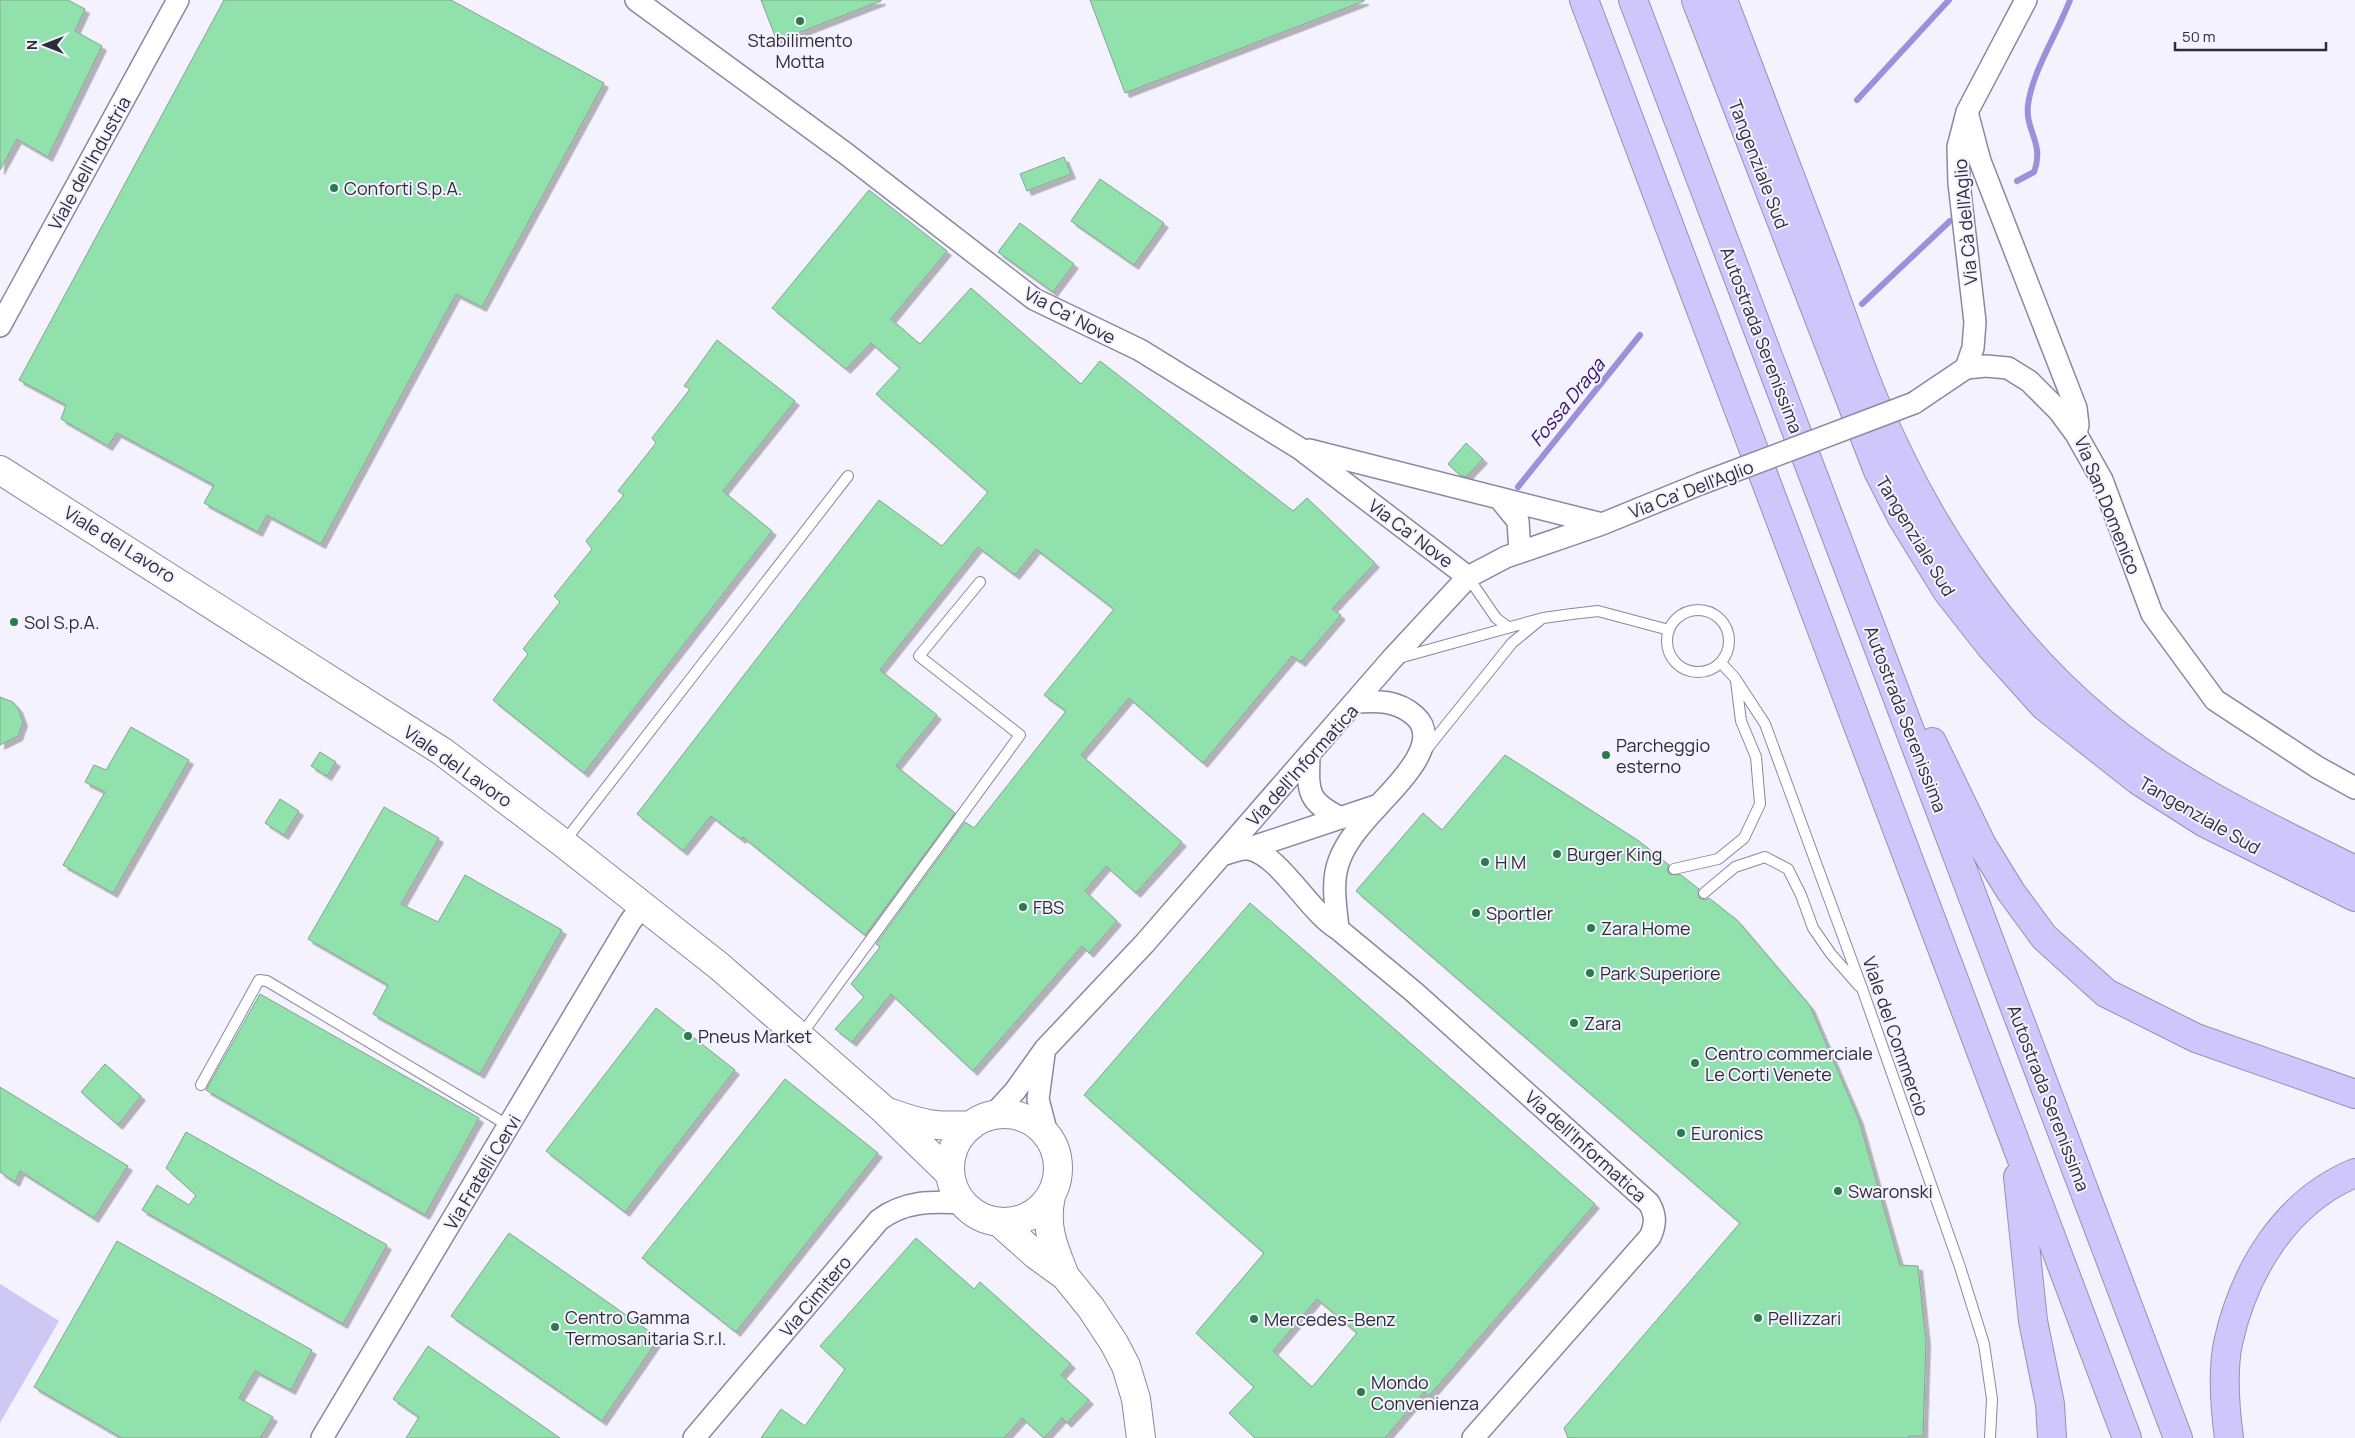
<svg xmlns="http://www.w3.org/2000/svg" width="2355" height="1438" viewBox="0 0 2355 1438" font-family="Manrope,sans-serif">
<defs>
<filter id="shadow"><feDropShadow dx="4.5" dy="4.5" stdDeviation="0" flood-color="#0004"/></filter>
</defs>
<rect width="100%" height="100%" fill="#f3f2fe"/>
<path fill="#cec8f4" d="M0 1284 59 1321 0 1423Z"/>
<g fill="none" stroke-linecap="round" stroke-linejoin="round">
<path stroke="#9d90da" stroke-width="6" d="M1857 100 1949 0
M2017 181 2034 172C2045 144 2025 131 2028 105 2032 72 2058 32 2070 0
M1862 304 1950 221
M1518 487 1640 335"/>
</g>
<path fill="#91e1ad" stroke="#88a390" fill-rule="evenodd" filter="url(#shadow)" d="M0 0H68L85 9 75 31 102 46 48 157 17 139 0 170Z
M224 0H451L604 83 482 307 456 294 321 544 267 515 258 532 204 503 214 485 117 433 108 446 61 419 66 405 19 380Z
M761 0H881V1L777 41Z
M1090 0H1364V1L1125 93Z
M1064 157 1071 174 1027 191 1020 174Z
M1100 179 1164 223 1134 265 1071 221Z
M869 190 947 251 891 319 920 344 971 288 1081 384 1100 361 1293 511 1307 498 1375 563 1332 609 1341 615 1301 662 1292 656 1203 763 1129 698 1081 755 1182 842 1136 893 1106 866 1085 891 1117 921 1089 953 1082 946 973 1071 891 994 852 1042 835 1029 864 997 851 984 880 947 876 944 965 822 974 828 1066 711 1044 695 1114 609 1036 549 1015 575 978 547 880 670 937 715 896 766 955 813 865 935 743 837 741 839 711 816 683 851 637 814 879 500 942 546 988 492 876 394 900 368 871 343 846 369 772 308Z
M1020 223 1074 264 1053 292 998 252Z
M717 340 795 401 723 491 772 531 584 773 493 700 528 654 523 649 560 602 554 596 592 549 586 541 624 495 618 491 656 443 652 438 690 389 684 386Z
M1466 443 1483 459 1466 477 1460 475 1448 464Z
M0 697 13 702 18 708 23 722 18 736 0 745Z
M131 727 189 760 113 893 63 865 105 792 85 782 94 765 106 770Z
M320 752 336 762 327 776 311 766Z
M1505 755 1639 841 1669 865 1667 870 1669 874 1681 875 1699 889V898L1705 900 1709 898 1737 920 1810 1006 1859 1120 1900 1265 1918 1266 1926 1341 1923 1436H1909V1438H1568L1564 1428 1740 1223 1356 891 1423 813 1442 830Z
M280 799 299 811 284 835 265 823Z
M384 807 439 838 401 904 438 922 465 875 562 930 480 1074 373 1014 388 985 308 939Z
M1250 903 1595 1204 1429 1396 1424 1392 1385 1438H1255L1229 1413 1254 1387 1196 1333 1264 1253 1084 1095ZM1317 1299 1357 1333 1312 1387 1273 1351Z
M260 994 479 1118 425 1215 206 1090Z
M656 1008 735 1070 625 1212 546 1151Z
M105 1064 141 1096 118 1125 81 1092Z
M785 1079 878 1153 736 1332 642 1258Z
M0 1087 128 1166 94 1218 20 1171 15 1182 0 1172Z
M186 1132 387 1245 343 1324 142 1210 157 1185 189 1205 196 1195 166 1168Z
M509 1233 659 1338 602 1421 451 1316Z
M916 1238 974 1289 980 1282 1071 1364 1061 1375 1089 1400 1067 1423 1062 1418 1044 1438 1022 1418 1004 1438H761L781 1409 805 1426 845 1369 820 1346Z
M117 1241 312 1350 291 1390 255 1371 239 1398 273 1417 260 1438H122L34 1387Z
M428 1346 560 1438H406L419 1417 393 1399Z"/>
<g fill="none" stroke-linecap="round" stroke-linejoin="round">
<defs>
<path id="lane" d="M1468 577 1496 618 1508 627
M1667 641a31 31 0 1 1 62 0a31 31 0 1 1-62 0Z
M1399 658 1543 618 1572 614 1598 611 1669 630
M1721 663 1735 678 1765 724 1863 991 1960 1267 1984 1344 1992 1399 1990 1438
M1426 750 1512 643 1540 620
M564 842 848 476
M1674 869 1718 859 1744 838 1760 804 1756 757 1741 721 1736 681
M1704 893 1735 867 1765 857 1788 869 1801 895 1813 928 1831 954 1859 986
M801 1035 1020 735 919 656 980 582
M201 1085 259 980 267 981 509 1126"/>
<path id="street" d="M636 0 845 153 1034 299 1140 350 1299 448 1468 577
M1967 112 1980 161 2076 408 2078 425 2076 434 2102 480 2152 614 2215 700 2317 767 2355 788
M0 326 178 0
M1966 368 1973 348 1975 322 1959 183 1958 147 1967 112 2026 0
M1914 403 1966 368 1986 366 2008 368 2029 381 2059 411 2076 434
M1309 450 1602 524
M1499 498 1518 521 1520 552
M1309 755C1308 791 1306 801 1341 818
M1247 849 1379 805
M1222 855C1229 853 1241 848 1249 849 1281 856 1308 911 1338 929L1414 992 1649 1203C1656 1215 1656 1224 1650 1237L1473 1438
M1338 929C1336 907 1331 882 1339 861 1346 841 1364 821 1379 805 1395 787 1444 742 1415 716 1397 700 1378 701 1355 702
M1044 1054 1038 1099 1047 1134
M993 1115 1015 1091 1045 1049 1145 943 1391 660 1468 577 1506 557 1602 524 1700 484
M322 1438 630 922 642 906
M694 1438 879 1220C904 1201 932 1201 962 1203"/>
<path id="secondary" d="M0 470 443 752 563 843 719 966 883 1109 950 1174
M891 1113C924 1125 937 1127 972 1125
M950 1168a54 54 0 1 1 108 0a54 54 0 1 1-108 0Z
M1051 1196C1044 1227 1054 1248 1065 1276
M999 1222 1036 1255 1065 1276 1091 1308 1114 1343 1126 1366 1136 1399 1141 1438"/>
<path id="highway" d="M1584 0 2127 1438
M1633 0 2178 1438
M1696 0 1878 471 1902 518 1947 591 1991 647 2044 706 2139 781 2205 823 2355 897
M1723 0C1757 89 1791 179 1825 268 1841 312 1856 357 1874 400 1925 522 2000 638 2103 723 2179 786 2268 827 2355 870
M1932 742 1982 845 2011 892 2044 937 2106 993 2196 1038 2355 1094
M2018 1177 2033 1321 2050 1404 2052 1438
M2229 1438C2225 1408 2222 1373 2228 1343 2244 1271 2285 1202 2355 1173"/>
</defs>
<use href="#lane" stroke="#8b87a2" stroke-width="12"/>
<use href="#street" stroke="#8b87a2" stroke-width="24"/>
<use href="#secondary" stroke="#8b87a2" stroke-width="30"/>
<use href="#highway" stroke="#9691b6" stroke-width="30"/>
<use href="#lane" stroke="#fff" stroke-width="10"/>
<use href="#street" stroke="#fff" stroke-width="21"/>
<use href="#secondary" stroke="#fff" stroke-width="28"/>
<use href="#highway" stroke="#cfc7fb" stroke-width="28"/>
<defs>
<path id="street-bridge" d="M1700 484 1914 403"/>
</defs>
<use href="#street-bridge" stroke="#8b87a2" stroke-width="24" stroke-linecap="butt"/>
<use href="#street-bridge" stroke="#fff" stroke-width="21"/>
</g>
<g fill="#297b4c" stroke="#f3f2fe" stroke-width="2">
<circle cx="800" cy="21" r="5"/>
<circle cx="334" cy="188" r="5"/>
<circle cx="14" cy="622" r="5"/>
<circle cx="1606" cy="755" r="5"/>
<circle cx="1557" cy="854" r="5"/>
<circle cx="1485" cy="862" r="5"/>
<circle cx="1023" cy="907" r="5"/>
<circle cx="1476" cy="913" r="5"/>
<circle cx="1591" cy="928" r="5"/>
<circle cx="1590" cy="973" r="5"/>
<circle cx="1574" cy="1023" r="5"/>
<circle cx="688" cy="1036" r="5"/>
<circle cx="1695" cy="1063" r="5"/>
<circle cx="1681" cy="1133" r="5"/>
<circle cx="1838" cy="1191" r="5"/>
<circle cx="1758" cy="1318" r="5"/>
<circle cx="1254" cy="1319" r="5"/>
<circle cx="555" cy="1327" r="5"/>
<circle cx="1361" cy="1392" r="5"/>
</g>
<g text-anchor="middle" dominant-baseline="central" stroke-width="4" stroke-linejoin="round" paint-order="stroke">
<g font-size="18" fill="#2d2c37" stroke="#f3f2fe" text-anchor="start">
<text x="800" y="40" text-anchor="middle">Stabilimento<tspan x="800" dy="21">Motta</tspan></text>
<text x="344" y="188">Conforti S.p.A.</text>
<text x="24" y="622">Sol S.p.A.</text>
<text x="1616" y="745">Parcheggio<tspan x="1616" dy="21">esterno</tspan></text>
<text x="1567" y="854">Burger King</text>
<text x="1495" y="862">H M</text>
<text x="1033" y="907">FBS</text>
<text x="1486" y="913">Sportler</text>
<text x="1601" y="928">Zara Home</text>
<text x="1600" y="973">Park Superiore</text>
<text x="1584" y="1023">Zara</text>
<text x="698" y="1036">Pneus Market</text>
<text x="1705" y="1053">Centro commerciale<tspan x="1705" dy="21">Le Corti Venete</tspan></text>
<text x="1691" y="1133">Euronics</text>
<text x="1848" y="1191">Swaronski</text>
<text x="565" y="1317">Centro Gamma<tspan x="565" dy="21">Termosanitaria S.r.l.</tspan></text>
<text x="1768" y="1318">Pellizzari</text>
<text x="1264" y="1319">Mercedes-Benz</text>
<text x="1371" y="1382">Mondo<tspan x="1371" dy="21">Convenienza</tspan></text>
</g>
<g font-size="18" fill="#2d2c37" stroke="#f3f2fe">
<text transform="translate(89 163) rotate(-61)">Viale dell'Industria</text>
<text transform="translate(1759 164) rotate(69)">Tangenziale Sud</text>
<text transform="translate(1965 222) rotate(-95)">Via Cà dell'Aglio</text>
<text transform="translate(1070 315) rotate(28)">Via Ca' Nove</text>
<text transform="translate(1762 340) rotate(69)">Autostrada Serenissima</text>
<text transform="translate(1691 489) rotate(-21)">Via Ca' Dell'Aglio</text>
<text transform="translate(2108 505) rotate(68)">Via San Domenico</text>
<text transform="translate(1411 533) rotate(37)">Via Ca' Nove</text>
<text transform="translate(1916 536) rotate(59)">Tangenziale Sud</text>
<text transform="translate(120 544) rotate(32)">Viale del Lavoro</text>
<text transform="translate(1906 719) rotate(69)">Autostrada Serenissima</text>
<text transform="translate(1302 765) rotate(-48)">Via dell'Informatica</text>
<text transform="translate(458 766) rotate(35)">Viale del Lavoro</text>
<text transform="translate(2200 815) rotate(30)">Tangenziale Sud</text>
<text transform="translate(1896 1036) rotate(71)">Viale del Commercio</text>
<text transform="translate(2049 1098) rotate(69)">Autostrada Serenissima</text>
<text transform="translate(1586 1146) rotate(42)">Via dell'Informatica</text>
<text transform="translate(482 1172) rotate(-59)">Via Fratelli Cervi</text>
<text transform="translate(815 1296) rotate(-50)">Via Cimitero</text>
</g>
<g font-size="19" font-style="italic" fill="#32146a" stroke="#f3f2fe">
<text transform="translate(1567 402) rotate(-51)">Fossa Draga</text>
</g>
</g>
<g transform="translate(45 45) rotate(270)" stroke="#f3f2fe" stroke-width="4" paint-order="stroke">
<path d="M0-4L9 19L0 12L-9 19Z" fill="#2d2c37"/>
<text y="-8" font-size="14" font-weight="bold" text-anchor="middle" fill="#2d2c37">N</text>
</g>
<path d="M2175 42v8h151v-8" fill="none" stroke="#2d2c37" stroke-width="2.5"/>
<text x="2182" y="42" font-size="15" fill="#2d2c37" stroke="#f3f2fe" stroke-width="4" paint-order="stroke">50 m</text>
</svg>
